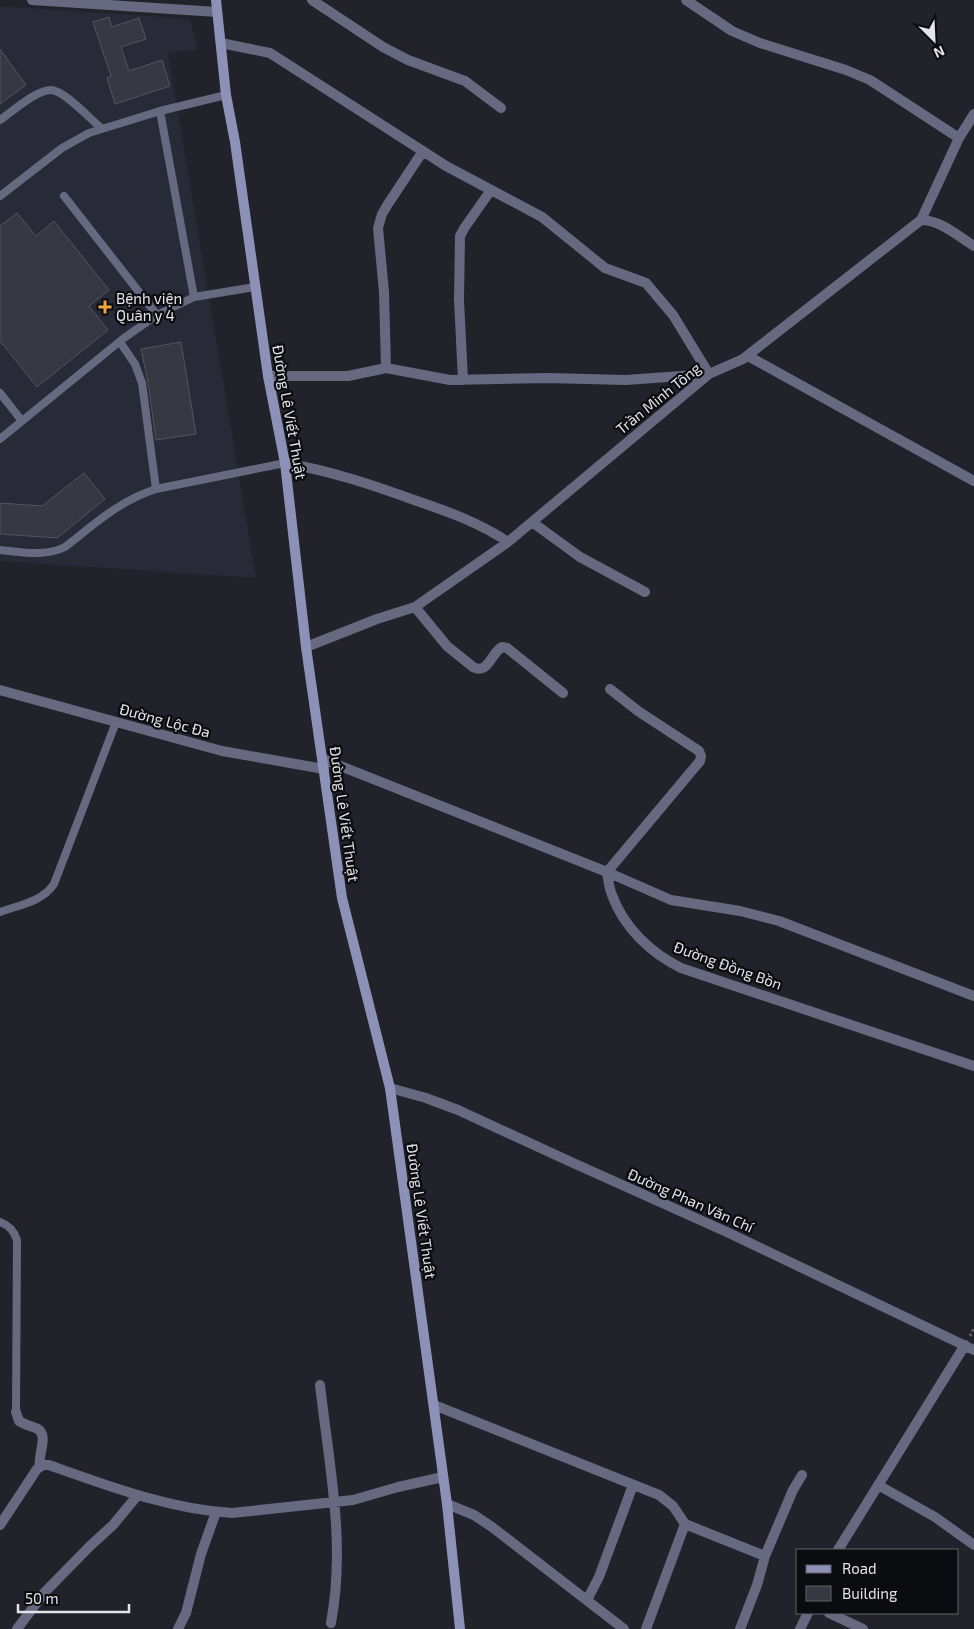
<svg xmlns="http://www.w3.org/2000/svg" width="974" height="1629" viewBox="0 0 974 1629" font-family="'Exo 2',sans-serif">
<rect width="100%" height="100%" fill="#21222a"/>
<path fill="#292a38" d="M0 6 190 19 198 50 168 53 256 578 0 561Z"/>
<path fill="#373841" stroke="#53545e" d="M109 17 112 27 139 18 146 39 121 47 129 71 162 60 170 86 115 104 107 78 111 76 93 22Z
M0 49 26 85 0 104Z
M17 213 36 236 54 221 109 290 89 306 108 330 37 387 0 341V226Z
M181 342 196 434 156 440 148 382 141 349Z
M84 473 105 499 57 538 0 534V503L42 506Z"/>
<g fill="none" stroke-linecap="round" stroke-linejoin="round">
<path stroke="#64656c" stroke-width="2.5" stroke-dasharray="2.5 2.5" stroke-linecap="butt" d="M970 1336 974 1328"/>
<path stroke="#676980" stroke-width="8" d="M160 111 194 297
M0 120C12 112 36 90 51 90 64 90 90 119 101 128
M0 196 62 148 89 133 160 111 226 95
M64 196 157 315
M120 342 135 364 142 383 156 489
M0 393 22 421
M0 439 124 338 157 315 194 297 255 287
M0 550C22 552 45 557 65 547 96 523 119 501 156 489L285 463
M0 912C19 905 42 902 54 884L116 722
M0 1222C9 1225 14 1231 17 1240L16 1412"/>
<path stroke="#676980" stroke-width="10" d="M32 0 217 12
M312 0 383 47 408 60 465 81 501 108
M686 0 732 31 760 43 846 70 870 80 959 138
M221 43 270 53 446 166 542 217 605 268 646 283 673 315 709 374 626 380 547 378 450 380 386 368 348 376H268
M921 220C940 220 958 236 974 246
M748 356 974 481
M386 368 384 292 378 228 382 214 388 204 423 151
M463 380 459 300 460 236 465 227 491 190
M285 463C331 471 373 485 417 501 449 512 480 523 508 542
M532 522 580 557 645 592
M415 607 447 646 473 667C488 675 491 653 502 647L507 648 563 693
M306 647 377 619 415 607 508 542 709 374 743 359 921 220 959 138 974 114
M610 689 638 711 699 751 701 756 700 761 607 872 671 900 740 911 779 921 974 996
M0 690 222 751 324 769
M323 759 607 872C608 879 609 888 612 895 624 928 651 953 681 968L974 1066
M390 1088 426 1098 458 1110 571 1162 729 1233 974 1350
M320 1385C329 1465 346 1543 331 1623
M434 1405 659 1495 673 1506 685 1524 646 1629
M16 1412 19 1421C25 1425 32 1426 38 1429 49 1436 37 1456 40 1467
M878 1485 935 1517 974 1545
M685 1524 765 1556 757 1585 740 1629
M0 1525 37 1469 43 1465H49C108 1486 169 1509 232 1513L353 1500 398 1487 443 1477
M838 1550 965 1345
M765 1556 793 1490 802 1475
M587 1600 599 1577 633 1485
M829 1613 863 1629
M17 1629 44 1593 90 1546 113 1525 137 1496
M178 1629 186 1613 201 1554 216 1512
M800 1629 808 1613"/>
<path stroke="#676980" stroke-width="10" d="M447 1504 474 1515 492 1527 624 1629"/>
<path stroke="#8e91b7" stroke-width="10" d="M216 0 226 95 235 142 268 376 285 463 306 647 342 898 390 1088 447 1504 460 1629"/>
</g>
<path fill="#f0a63f" stroke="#0b0c0f" stroke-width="2" d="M102.5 299.5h5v5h5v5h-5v5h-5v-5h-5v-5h5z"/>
<g text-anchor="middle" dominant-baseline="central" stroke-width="4.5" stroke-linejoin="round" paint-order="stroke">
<g font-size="15" fill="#e3e4ea" stroke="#0b0c0f" text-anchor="start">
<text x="116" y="298">Bệnh viện<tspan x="116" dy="17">Quân y 4</tspan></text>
</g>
<g font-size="15" fill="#e3e4ea" stroke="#0b0c0f">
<text transform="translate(658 398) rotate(-39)">Trần Minh Tông</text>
<text transform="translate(290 412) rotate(80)">Đường Lê Viết Thuật</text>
<text transform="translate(165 720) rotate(15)">Đường Lộc Đa</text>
<text transform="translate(345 814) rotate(82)">Đường Lê Viết Thuật</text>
<text transform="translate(728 965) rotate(20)">Đường Đồng Bồn</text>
<text transform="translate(691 1200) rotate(24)">Đường Phan Văn Chí</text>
<text transform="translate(422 1211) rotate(82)">Đường Lê Viết Thuật</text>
</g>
</g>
<rect x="796" y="1549" width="162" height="65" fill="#0b0c0f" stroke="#616267"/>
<rect x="806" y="1565" width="25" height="8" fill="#8e91b7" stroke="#616267"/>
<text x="842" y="1574" font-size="15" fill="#e3e4ea">Road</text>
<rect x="806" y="1586" width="25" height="15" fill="#373841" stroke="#616267"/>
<text x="842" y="1599" font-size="15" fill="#e3e4ea">Building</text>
<g transform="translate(934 40) rotate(156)" stroke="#0b0c0f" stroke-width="4" paint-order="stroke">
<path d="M0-4L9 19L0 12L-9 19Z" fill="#e3e4ea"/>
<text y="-8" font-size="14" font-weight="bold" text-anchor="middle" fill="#e3e4ea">N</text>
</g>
<path d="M18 1604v8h111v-8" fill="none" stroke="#e3e4ea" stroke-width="2.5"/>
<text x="25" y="1604" font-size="15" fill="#e3e4ea" stroke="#0b0c0f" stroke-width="4" paint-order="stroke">50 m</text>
</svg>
